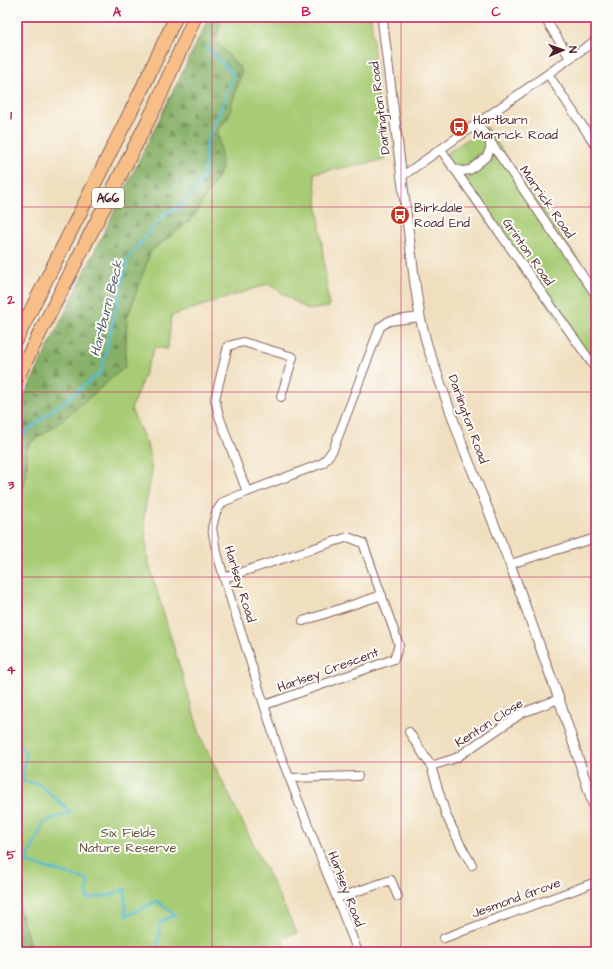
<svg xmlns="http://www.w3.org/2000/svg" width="613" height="969" viewBox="0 0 613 969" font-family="'Architects Daughter',sans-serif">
<defs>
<pattern id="forest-firs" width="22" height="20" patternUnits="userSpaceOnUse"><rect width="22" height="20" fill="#86b067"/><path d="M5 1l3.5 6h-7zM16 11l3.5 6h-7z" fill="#708f55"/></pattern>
</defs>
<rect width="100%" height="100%" fill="#fdfcf7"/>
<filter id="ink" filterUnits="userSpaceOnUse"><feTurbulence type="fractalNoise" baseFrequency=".025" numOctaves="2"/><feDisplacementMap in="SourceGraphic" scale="8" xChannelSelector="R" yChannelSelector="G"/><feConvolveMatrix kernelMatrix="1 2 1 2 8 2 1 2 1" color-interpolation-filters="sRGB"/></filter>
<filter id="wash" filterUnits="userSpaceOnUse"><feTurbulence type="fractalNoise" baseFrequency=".012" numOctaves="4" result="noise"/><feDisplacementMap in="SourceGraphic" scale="16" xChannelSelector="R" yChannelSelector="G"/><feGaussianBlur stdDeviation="0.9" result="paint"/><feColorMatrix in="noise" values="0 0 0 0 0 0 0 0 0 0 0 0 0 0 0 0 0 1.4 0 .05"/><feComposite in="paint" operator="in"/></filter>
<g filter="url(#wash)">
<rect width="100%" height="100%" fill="#f0dfbf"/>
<path fill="#a8cc76" stroke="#797650" d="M222 17H371L377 90 385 160 314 173 329 307 308 310 268 284 171 316 168 349 155 347 131 409 147 444 152 471 144 516 148 561 201 738 297 933 282 938 287 952H17V525L26 452 32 441 53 428 125 367 127 318 151 251 193 218 222 169 218 128 227 120 242 71 216 41Z
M486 127 596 286V372L441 157Z"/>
<path fill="url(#forest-firs)" stroke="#686849" d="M209 17H222L216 41 242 71 227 120 218 128 222 169 193 218 151 251 127 318 125 367 53 428 32 441 27 450V473L19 503 17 525V411Z
M17 901 32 952H17Z"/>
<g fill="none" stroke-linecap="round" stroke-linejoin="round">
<path stroke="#55bcd3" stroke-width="2.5" d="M17 439 101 372 128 258 164 214 181 206 204 177 206 146 234 75 206 47
M17 742 26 754 22 781 39 784 71 812 44 822 26 862 88 880 87 899 111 895 125 889 126 916 157 901 175 915 160 922 157 952"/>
</g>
</g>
<g filter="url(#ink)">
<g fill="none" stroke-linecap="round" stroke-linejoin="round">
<defs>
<path id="minor" d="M544 17 570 58
M548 74 596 146
M478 124 596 295
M441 150 596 369
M453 168 462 171 470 170 487 156 490 149V141
M401 177 596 40
M247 492 219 416 215 399 228 346 243 342 293 357 281 397
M510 564 596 538
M224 578 348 537 363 543 399 645 394 659 265 705
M303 621 382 595
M409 732 431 766
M290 778 358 776
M472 865 460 844 446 815 431 766 456 758 522 713 559 699
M337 898 391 880 398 897
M444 938 596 882
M358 952 278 749 224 578 215 545 212 528 216 512 223 502 247 492 323 463 333 450 380 327 389 321 420 317"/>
<path id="tertiary" d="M382 17 415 284 420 317 427 345 463 447 510 564 559 699 596 813"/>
<path id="trunk" d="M17 338 140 93 176 17
M17 378 156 105 195 17"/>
</defs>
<use href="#minor" stroke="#84625f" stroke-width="10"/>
<use href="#tertiary" stroke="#84625f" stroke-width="11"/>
<use href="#trunk" stroke="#84625f" stroke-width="15"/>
<use href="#minor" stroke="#fff" stroke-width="8"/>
<use href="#tertiary" stroke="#fff" stroke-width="9"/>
<use href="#trunk" stroke="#f7be88" stroke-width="13"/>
</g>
</g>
<path fill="none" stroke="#c2185b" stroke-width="1" stroke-opacity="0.55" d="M212 17V952M401 17V952M17 207H596M17 392H596M17 577H596M17 762H596"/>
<defs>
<symbol id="bus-disc" viewBox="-11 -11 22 22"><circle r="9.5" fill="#c8321e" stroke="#fdfcf7"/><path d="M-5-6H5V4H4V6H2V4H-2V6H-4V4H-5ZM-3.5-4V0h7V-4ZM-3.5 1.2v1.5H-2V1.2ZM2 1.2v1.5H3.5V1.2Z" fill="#fff"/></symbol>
</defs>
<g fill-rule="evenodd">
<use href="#bus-disc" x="448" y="116" width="22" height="22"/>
<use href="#bus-disc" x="389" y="204" width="22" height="22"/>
</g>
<g text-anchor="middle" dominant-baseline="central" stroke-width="4" stroke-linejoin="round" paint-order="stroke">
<rect fill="#fdfcf7" stroke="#806168" stroke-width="1" x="92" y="188" width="32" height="20" rx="3"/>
<g font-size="12" font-weight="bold" fill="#4a1f2b">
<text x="108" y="198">A66</text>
</g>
<g font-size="13" fill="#4a1f2b" stroke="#fdfcf7">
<text transform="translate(380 108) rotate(-97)">Darlington Road</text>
<text transform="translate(547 202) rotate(55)">Marrick Road</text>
<text transform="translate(528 252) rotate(55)">Grinton Road</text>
<text transform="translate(468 419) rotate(70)">Darlington Road</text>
<text transform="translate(240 584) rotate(73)">Harlsey Road</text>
<text transform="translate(328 670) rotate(-20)">Harlsey Crescent</text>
<text transform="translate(489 723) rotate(-33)">Kenton Close</text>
<text transform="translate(346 889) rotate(69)">Harlsey Road</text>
<text transform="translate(516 898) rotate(-20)">Jesmond Grove</text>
</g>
<g font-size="13" fill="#4a1f2b" stroke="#fdfcf7" text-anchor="start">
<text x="473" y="120">Hartburn<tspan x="473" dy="15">Marrick Road</tspan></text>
<text x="414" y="208">Birkdale<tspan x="414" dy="15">Road End</tspan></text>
</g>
<g font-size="13" fill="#665342" stroke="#fdfcf7">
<text x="128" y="833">Six Fields<tspan x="128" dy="15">Nature Reserve</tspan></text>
</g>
<g font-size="14" font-style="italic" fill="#4e5666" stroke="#fdfcf7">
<text transform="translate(107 308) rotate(-76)">Hartburn Beck</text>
</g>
</g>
<rect width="613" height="969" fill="none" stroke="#fdfcf7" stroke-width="44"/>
<g transform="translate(563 50) rotate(88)" stroke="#fdfcf7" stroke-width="3" paint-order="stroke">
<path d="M0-3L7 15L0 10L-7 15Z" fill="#4a1f2b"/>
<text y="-6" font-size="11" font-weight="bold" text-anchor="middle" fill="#4a1f2b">N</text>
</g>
<rect x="22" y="22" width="569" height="925" fill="none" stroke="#c2185b" stroke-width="1.5"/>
<g font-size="13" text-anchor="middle" font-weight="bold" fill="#c2185b">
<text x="117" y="16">A</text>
<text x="306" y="16">B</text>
<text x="496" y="16">C</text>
<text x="11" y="119">1</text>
<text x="11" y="304">2</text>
<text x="11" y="489">3</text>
<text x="11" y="674">4</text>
<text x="11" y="859">5</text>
</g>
</svg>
